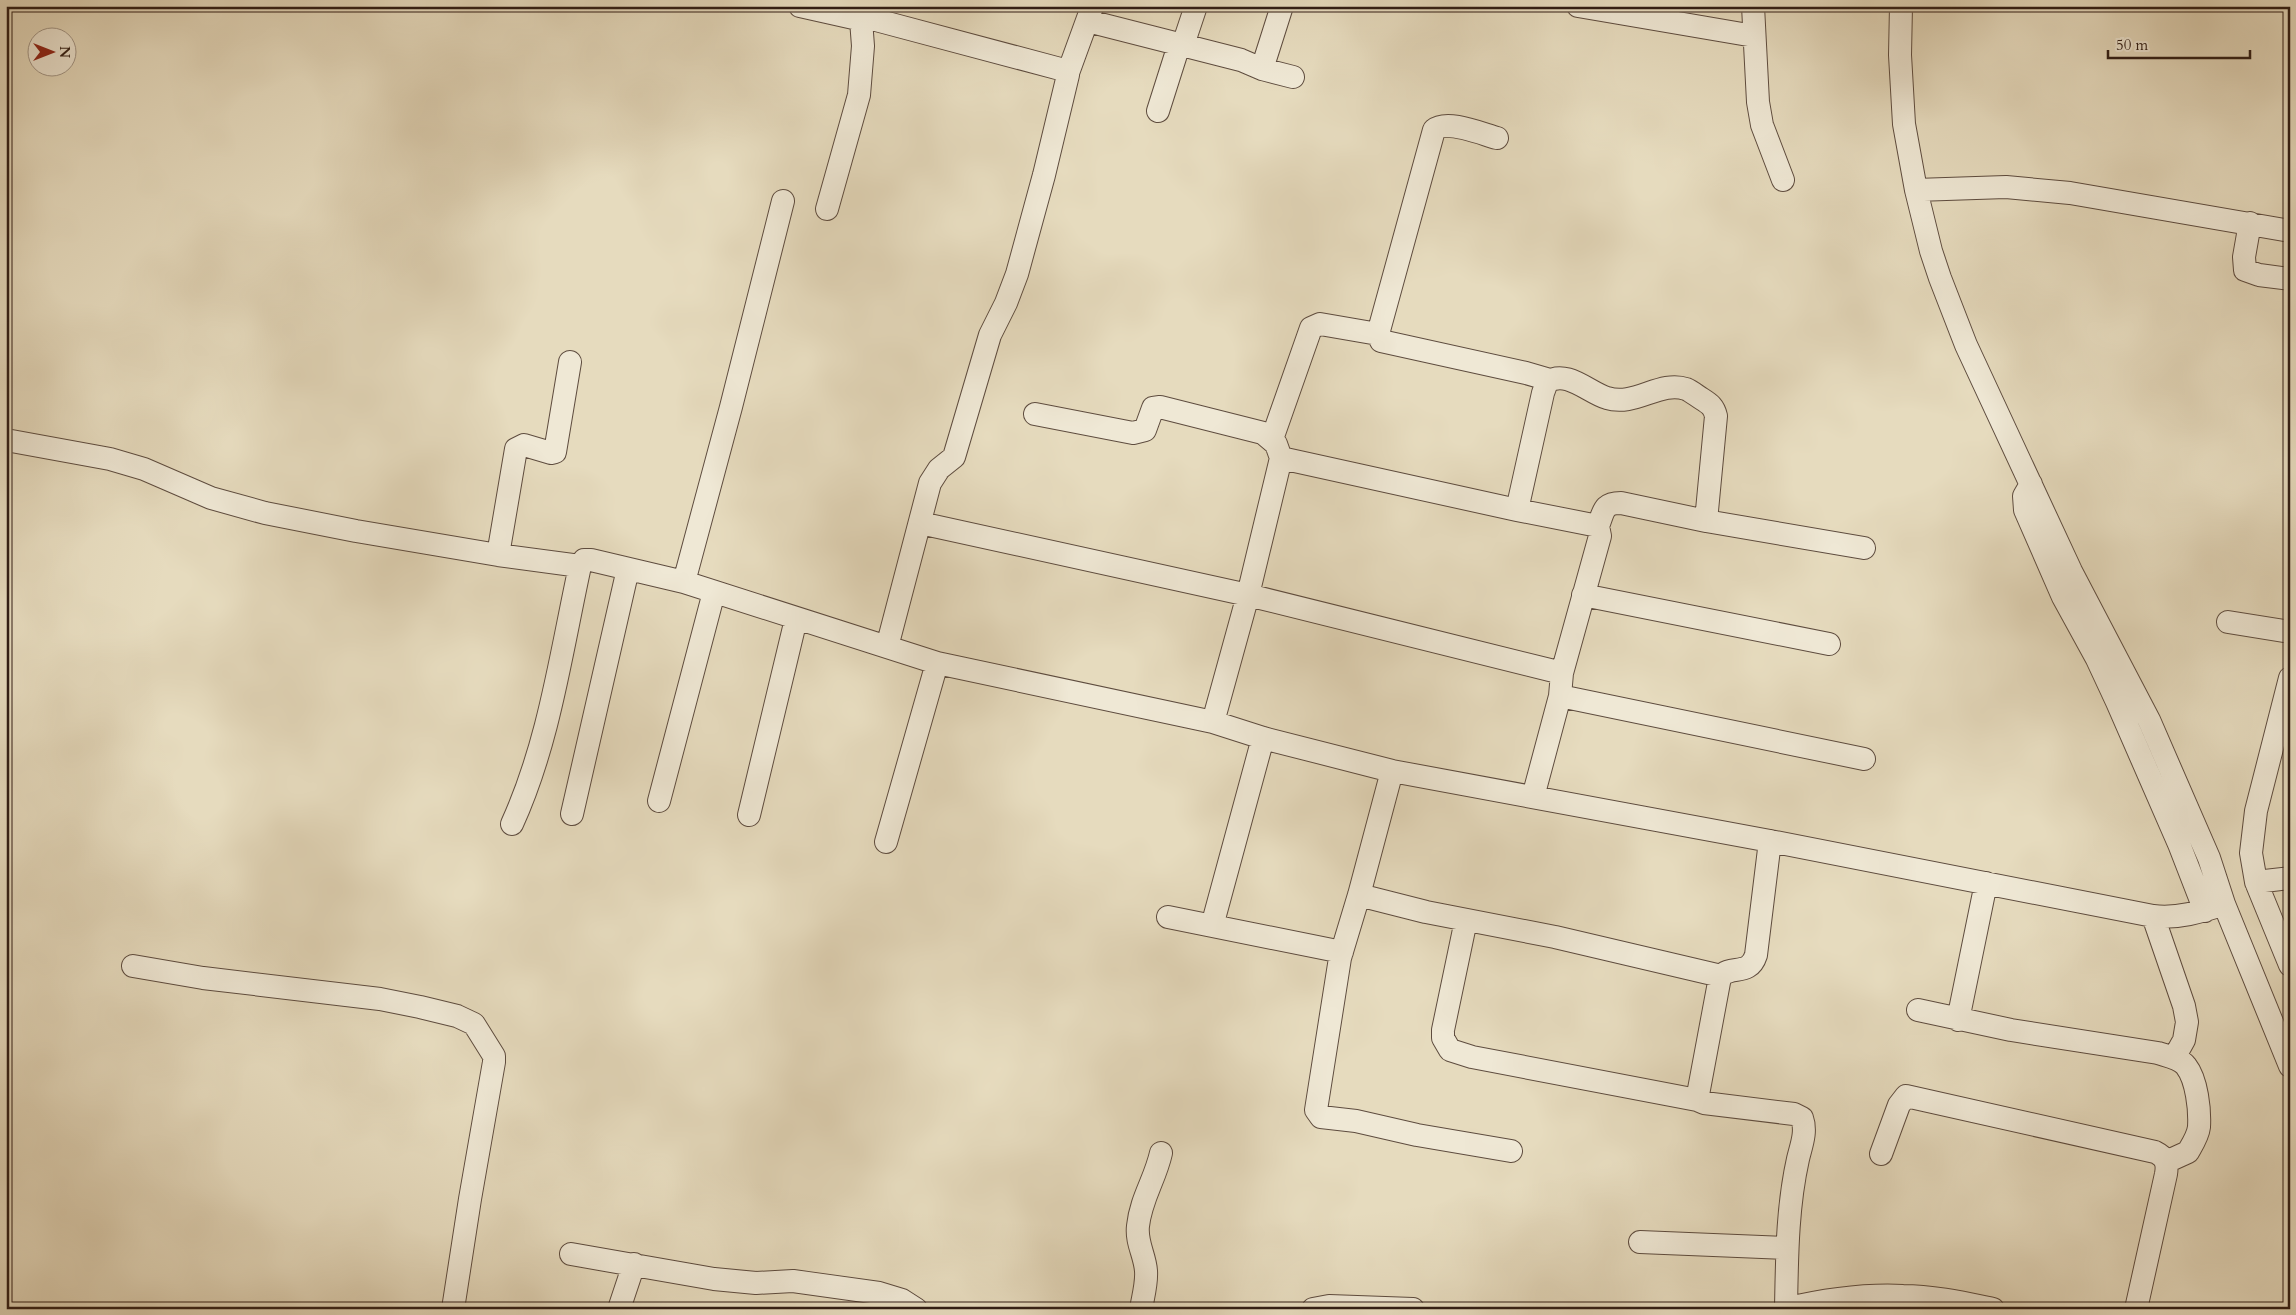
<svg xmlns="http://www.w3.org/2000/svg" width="2296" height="1315" viewBox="0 0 2296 1315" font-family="Cardo,serif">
<rect width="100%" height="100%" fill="#e6dbbe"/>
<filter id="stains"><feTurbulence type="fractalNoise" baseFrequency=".004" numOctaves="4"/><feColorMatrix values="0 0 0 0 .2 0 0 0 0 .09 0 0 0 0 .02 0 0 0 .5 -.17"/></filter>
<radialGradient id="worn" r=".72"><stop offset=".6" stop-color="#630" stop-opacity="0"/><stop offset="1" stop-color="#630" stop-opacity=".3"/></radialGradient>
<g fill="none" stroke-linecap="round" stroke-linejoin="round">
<defs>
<path id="minor" d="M800 6 858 19 875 20
M880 6 876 20 1064 70 1068 75 1044 175 1017 274 1006 303 990 335 954 457 939 469 930 483 887 647
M1578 6 1754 36
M1753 6 1758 102 1762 125 1783 180
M1901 6 1900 55 1904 124 1916 190 1931 251 1940 278 1966 345 2071 571 2149 720 2209 858 2224 904 2290 1066
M1088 21 1241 60 1262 69 1293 77
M1262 69 1282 6
M1068 73 1092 7
M1158 111 1178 48 1183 45 1196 6
M1497 138C1482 134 1447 119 1434 130L1378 334 1381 341 1526 373 1550 380
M1916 190 2006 187 2070 193 2290 231
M827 209 859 95 863 46 861 20
M2250 223 2244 257 2245 270 2259 275 2290 279
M1035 414 1133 433 1145 430 1153 408 1160 407 1263 433 1276 444 1281 458
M1272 439 1311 328 1320 324 1378 334
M6 440 110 459 144 469 211 498 265 513 356 531 498 555 580 566 584 560H591L684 582 937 663 1213 722 1263 738 1392 771 1770 841 2153 916C2177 919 2201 912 2224 904
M2031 484 2024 496 2025 510 2063 597 2097 659 2117 702 2179 844 2205 911
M1517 510 1543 393 1547 382C1567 369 1589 393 1607 398 1635 407 1660 380 1686 389 1691 391 1697 396 1702 399 1710 404 1714 407 1716 416L1706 521
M920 523 1248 595 1562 673
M1598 526C1604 511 1603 503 1621 503L1706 521 1864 548
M498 555 516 449 524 445 551 453 555 452 570 362
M684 582 731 407 783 201
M1583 595 1829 644
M2228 622 2290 632
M2290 678 2256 811 2251 853 2256 882 2290 965
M1213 722 1248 595 1281 458 1517 510 1598 526 1600 536 1562 673 1560 696 1864 759
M1392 771 1359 895 1340 958 1316 1110 1321 1117 1356 1121 1417 1135 1511 1151
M1533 797 1560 696
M659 801 714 592
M572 814 628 569
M749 815 796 619
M512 824C549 743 561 653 580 566
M1770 841 1756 955C1749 977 1731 964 1720 977L1697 1100 1704 1103 1794 1114 1802 1118C1807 1132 1801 1146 1798 1159 1787 1208 1787 1259 1786 1308
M886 842 937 663
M2256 882 2290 878
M1359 895 1426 912 1555 937 1721 976
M2153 916 2184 1006 2187 1022 2184 1040 2174 1058
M1168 917 1342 952
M1466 920 1443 1030V1038L1450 1050 1472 1057 1697 1100
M1212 926 1263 738
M133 966 203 978 380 999 420 1007 457 1016 474 1024 494 1056V1062L470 1199 453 1309
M1918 1010 2011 1030 2158 1053C2167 1056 2180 1058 2186 1066 2197 1080 2200 1110 2199 1127 2198 1136 2192 1145 2188 1152L2166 1162
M1958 1020 1986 883
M1881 1154 1899 1105 1906 1096 2155 1152C2165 1157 2168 1162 2166 1174L2136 1309
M1640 1242 1787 1248
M571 1254 714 1279 756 1283 793 1281 879 1293 902 1300 916 1309
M619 1309 634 1264
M1141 1309C1143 1297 1147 1283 1146 1271 1145 1255 1136 1243 1138 1226 1141 1198 1155 1180 1161 1153
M1313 1309 1329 1306 1413 1309
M1785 1309C1823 1300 1864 1294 1903 1296 1933 1296 1964 1303 1993 1309"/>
</defs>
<use href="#minor" stroke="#5e4c3f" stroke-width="24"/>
<use href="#minor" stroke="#efe8d5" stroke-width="22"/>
</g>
<rect width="2296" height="1315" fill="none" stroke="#e6dbbe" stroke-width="25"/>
<rect x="8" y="8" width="2281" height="1300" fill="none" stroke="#301d15" stroke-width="2.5"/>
<rect x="12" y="12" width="2271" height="1290" fill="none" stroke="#301d15"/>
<g transform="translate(52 52) rotate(90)"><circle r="24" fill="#efe8d5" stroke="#a39788"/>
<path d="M0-4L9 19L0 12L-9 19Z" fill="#8f2418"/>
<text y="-8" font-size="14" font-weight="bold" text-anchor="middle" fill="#301d15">N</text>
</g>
<path d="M2108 50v8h142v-8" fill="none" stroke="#301d15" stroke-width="2.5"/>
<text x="2116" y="50" font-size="15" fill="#301d15" stroke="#efe8d5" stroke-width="4" paint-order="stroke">50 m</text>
<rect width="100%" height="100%" filter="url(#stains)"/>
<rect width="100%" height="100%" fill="url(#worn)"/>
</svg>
